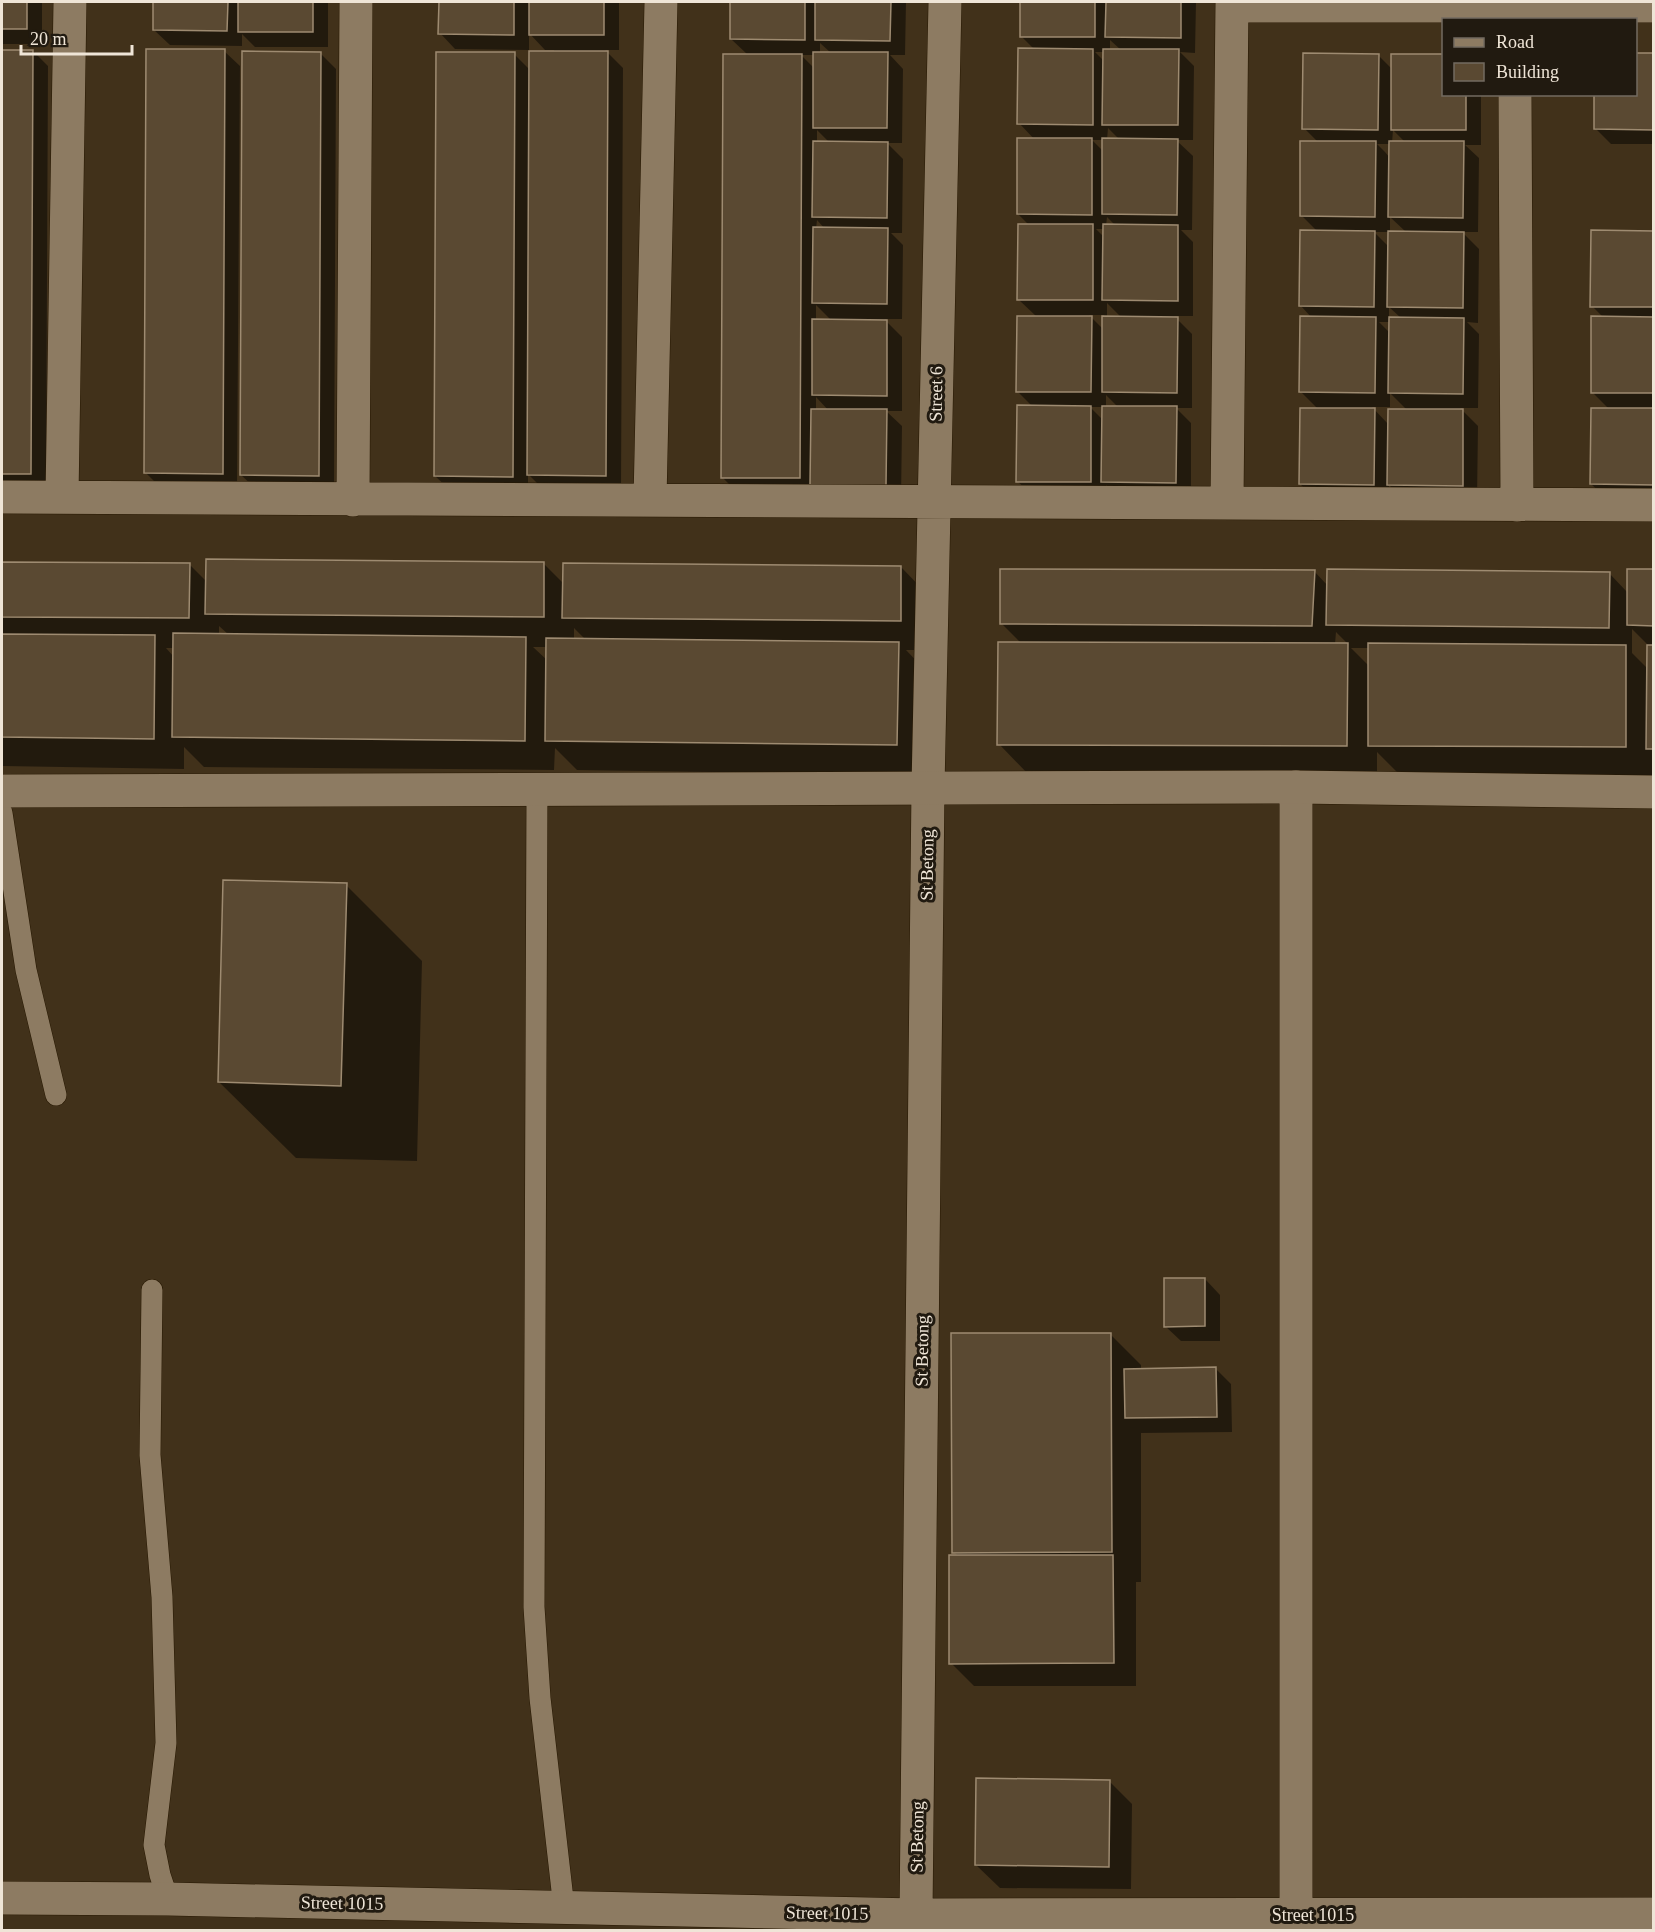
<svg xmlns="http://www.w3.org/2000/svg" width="1655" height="1932" viewBox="0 0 1655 1932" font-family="Georgia,serif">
<rect width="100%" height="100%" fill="#41311a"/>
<path fill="#0007" fill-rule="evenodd" d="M2 2H42V44H2Z
M154 2H328V47H255L242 34V46L170 45 154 30Z
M440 2H619V50H605L623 68 621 491 544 490 528 474V492L451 491 435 476 514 54 530 70 554 53V50H545L529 33V50L455 49 440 33Z
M732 2H906L905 55H890L903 69 902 143H887L903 159 902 233H891L903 245 902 319H884L902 337V411H886L902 426 901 500 738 493 723 478 748 55 731 39ZM820 43 831 53H820ZM801 55H814V68ZM817 130 830 143H817ZM817 220 825 229H816ZM816 305 832 321H816ZM816 397 829 411H816Z
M1022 2H1196L1195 53 1180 52 1194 66 1193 140H1176L1193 156 1192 230H1181L1193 242V316H1174L1192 334V408H1176L1191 423V498L1118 497 1106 485V497L1033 496 1017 481 1033 407 1017 391 1037 317 1019 300 1030 226 1018 214 1035 140 1019 123 1035 50 1021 36ZM1110 40 1121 50H1110ZM1095 52H1105V62ZM1108 128 1120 140H1107ZM1092 140H1104V152ZM1107 217 1116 226H1106ZM1096 229H1105V238ZM1107 303 1122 318H1107ZM1089 315H1104V330ZM1106 395 1119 408H1106ZM1090 407H1103V420Z
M2 51H33L48 66 46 489H2Z
M224 51 240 66 237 489 161 488 146 473Z
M320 53 336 69 334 491 257 490 241 475Z
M1378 55 1393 70 1444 94H1481V145H1465L1479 158 1478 232H1462L1479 249 1478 323 1467 322 1479 334 1478 408H1460L1478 426 1477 500H1404L1389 485V499H1316L1300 484 1319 410 1301 392 1312 318 1301 306 1318 232 1302 216 1318 142 1304 128ZM1393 130 1406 143H1392ZM1377 144H1390V158L1385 152ZM1390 217 1406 232 1390 248 1374 232H1390ZM1389 307 1401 318H1389ZM1379 322H1390V333ZM1390 393 1407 410H1390ZM1372 407H1390L1389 425Z
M1636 55H1654V144H1611L1595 128 1636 94Z
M1654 233V499H1607L1591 484 1610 410 1592 392 1604 318 1592 306Z
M2 563 189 564 207 582 544 564 564 584 901 567 931 598V650H906L929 674 927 775 577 770 555 748 554 770 204 767 184 747V769L2 766ZM219 626 229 635H219ZM574 628 586 640H574ZM533 647H547V660ZM166 648H175L174 657Z
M1314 571 1328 586 1609 573 1628 593 1654 571V777L1400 775 1377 752V775H1029L999 744 1021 643 1001 623ZM1632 629 1648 645V669L1632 653ZM1336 632 1348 644H1335ZM1351 648H1370V667Z
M346 885 422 961 417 1161 296 1158 219 1082Z
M1205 1279 1220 1295V1341H1181L1165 1326Z
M1110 1334 1141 1365V1370L1216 1369 1231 1384 1232 1432 1141 1433V1582H1136V1686H974L951 1663 959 1557 954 1552Z
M1109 1781 1132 1804 1131 1889 1000 1888 976 1865Z"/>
<path fill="#5a4932" stroke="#9e8b71" stroke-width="1.5" d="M2 2H27V29H2Z
M153 2H228L227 31 153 30Z
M238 2H313V32H238Z
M439 2H514V35L438 34Z
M529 2H604V35H529Z
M730 2H805V40L730 39Z
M815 2H891L890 41 815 40Z
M1020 2H1095V37H1020Z
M1106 2H1181V38L1105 37Z
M1018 48 1093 49V125L1017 124Z
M146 49H225L223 474 144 473Z
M1103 49H1179L1178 125H1102Z
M2 50H33L31 474H2Z
M242 51 321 52 319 476 240 475Z
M529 51H608L606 476 527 475Z
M436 52H515L513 477 434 476Z
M813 52H888L887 128H813Z
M1303 53 1379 54 1378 130 1302 129Z
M1636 53H1654V130L1594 129V94H1636Z
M723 54H802L800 478H721Z
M1391 54H1444V94H1466V130H1391Z
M1017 138H1092V215L1017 214Z
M1102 138 1178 139 1177 215 1102 214Z
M813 141 888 142 887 218 812 217Z
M1300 141H1376L1375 217 1300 216Z
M1389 141H1464L1463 218 1388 217Z
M1018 224H1093V300H1017Z
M1103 224 1178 225V301L1102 300Z
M813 227 888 228 887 304 812 303Z
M1300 230 1375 231 1374 307 1299 306Z
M1591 230 1654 231V307H1590Z
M1388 231 1464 232 1463 308 1387 307Z
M1017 316H1092L1091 392H1016Z
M1102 316 1178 317 1177 393 1102 392Z
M1300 316 1376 317 1375 393 1299 392Z
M1591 316 1654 317V393H1591Z
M1389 317 1464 318 1463 394 1388 393Z
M812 319 887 320V396L812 395Z
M1017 405 1091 406V482H1016Z
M1102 406H1177L1176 483 1101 482Z
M1300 408H1375L1374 485 1299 484Z
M1591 408H1654V485L1590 484Z
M811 409H887L886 486 810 485Z
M1388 409H1463V486L1387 485Z
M206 559 544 562V617L205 614Z
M2 562 190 563 189 618 2 617Z
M563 563 901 566V621L562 618Z
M1000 569 1315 570 1312 626 1000 624Z
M1327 569 1610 572 1609 628 1326 625Z
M1627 569H1654V626L1627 625Z
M173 633 526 637 525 741 172 737Z
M2 634 155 635 154 739 2 737Z
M546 638 899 642 897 745 545 741Z
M998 642 1348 643 1347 746 997 745Z
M1368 643 1626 645V747L1368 746Z
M1647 645H1654V749H1646Z
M223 880 347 883 341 1086 218 1082Z
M1164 1278H1205V1326L1164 1327Z
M951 1333H1111L1112 1552 952 1553Z
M1216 1367 1217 1417 1125 1418 1124 1369Z
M949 1555H1113L1114 1663 949 1664Z
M976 1778 1110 1780 1109 1867 975 1865Z"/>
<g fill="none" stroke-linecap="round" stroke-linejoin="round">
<defs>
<path id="lane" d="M537 789 534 1607 540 1698 564 1908
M2 813 26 970 56 1095
M152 1290 150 1455 162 1597 166 1743 154 1845 160 1875 168 1899"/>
<path id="street" d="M1232 6H1654
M1515 94 1517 505
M2 497 1654 505
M62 497 70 2
M353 500 356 2
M650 500 661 2
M1227 503 1232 2
M2 1898 168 1899 916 1915 1654 1914
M916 1915 928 787 945 2
M1296 1915V787"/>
<path id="secondary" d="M2 791 1296 787 1654 792"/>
</defs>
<use href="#lane" stroke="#271802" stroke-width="22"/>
<use href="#street" stroke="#271802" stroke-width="34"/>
<use href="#secondary" stroke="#271802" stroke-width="34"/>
<use href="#lane" stroke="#8d7b62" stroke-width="21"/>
<use href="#street" stroke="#8d7b62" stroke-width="33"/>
<use href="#secondary" stroke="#8d7b62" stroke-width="33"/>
</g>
<g text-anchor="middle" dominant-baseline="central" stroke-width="6" stroke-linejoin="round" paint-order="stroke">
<g font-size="18" fill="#efe5d7" stroke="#211a10">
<text transform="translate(936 394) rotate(-89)">Street 6</text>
<text transform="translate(927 865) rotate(-89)">St Betong</text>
<text transform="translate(922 1351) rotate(-89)">St Betong</text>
<text transform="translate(917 1837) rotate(-89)">St Betong</text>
<text transform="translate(342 1903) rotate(1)">Street 1015</text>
<text transform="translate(827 1913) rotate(1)">Street 1015</text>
<text x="1313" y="1915">Street 1015</text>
</g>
</g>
<rect width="1655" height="1932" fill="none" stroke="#efe5d7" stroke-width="6"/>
<rect x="1442" y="18" width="195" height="78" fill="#211a10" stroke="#736b60" stroke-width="1.5"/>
<rect x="1454" y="38" width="30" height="9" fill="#8d7b62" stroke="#736b60" stroke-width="1.5"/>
<text x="1496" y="48" font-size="18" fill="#efe5d7">Road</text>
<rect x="1454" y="63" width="30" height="18" fill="#5a4932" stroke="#736b60" stroke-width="1.5"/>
<text x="1496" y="78" font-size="18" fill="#efe5d7">Building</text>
<path d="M21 45v9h111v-9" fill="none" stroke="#efe5d7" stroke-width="3"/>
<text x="30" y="45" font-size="18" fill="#efe5d7" stroke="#211a10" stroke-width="4.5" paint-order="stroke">20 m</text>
</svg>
